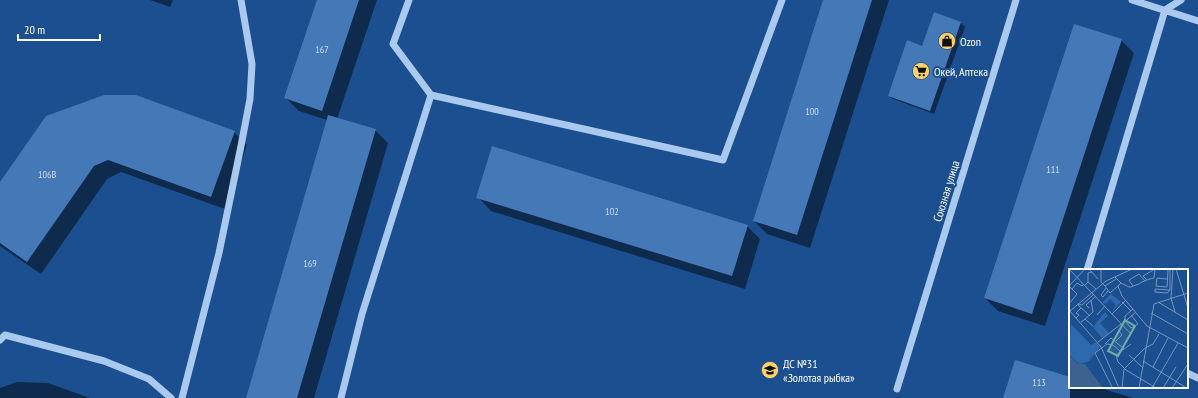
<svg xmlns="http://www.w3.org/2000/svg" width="1198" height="398" viewBox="0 0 1198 398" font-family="'PT Sans Narrow',sans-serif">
<rect width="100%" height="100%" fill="#1b4f8f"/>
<path fill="#0007" d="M150 0H173L170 7Z
M318 0H377L337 119 375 130 388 143 314 398H247L327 120 299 111 286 98Z
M824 0H889L810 248 767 234 754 221Z
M934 13 961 23 965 27 934 114 893 99 889 96 923 47Z
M1121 40 1134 53 1045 326 998 311 985 298Z
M104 96 234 132 247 145 225 209 121 172 107 179 41 274 0 246V184Z
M478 197 747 226 760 239 745 289 491 211Z
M1070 378V387H1097L1133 398H1004Z
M17 382 48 383 90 398H0V388Z"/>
<path fill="#4478b7" d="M317 0H359L322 111 284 98Z
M823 0H872L797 235 753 221Z
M934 12 961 22 930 111 888 96 907 40 922 46Z
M1074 24 1122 39 1032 314 984 298Z
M104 95H136L235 131 211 197 108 160 94 166 27 262 0 243V182L46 116Z
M328 115 376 129 297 398H246Z
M492 146 748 225 732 276 476 198Z
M1015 360 1070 377V398H1003Z"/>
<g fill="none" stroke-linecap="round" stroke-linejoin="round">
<path stroke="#a9c9ee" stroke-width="7" d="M1132 0 1198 21
M431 95 723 160 782 0
M1087 270 1165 10 1181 0
M0 340 5 335 104 361 149 379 171 398
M1187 373 1198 378
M897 389 1016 0
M182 398 219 253 241 146 250 99 252 64 241 0
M341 398 362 314 431 95 393 44 409 0"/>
</g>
<defs>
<symbol id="shop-disc" viewBox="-11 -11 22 22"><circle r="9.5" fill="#ffd166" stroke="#1b4f8f"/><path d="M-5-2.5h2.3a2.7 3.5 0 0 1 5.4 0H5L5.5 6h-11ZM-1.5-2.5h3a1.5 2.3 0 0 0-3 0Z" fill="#111"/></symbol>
<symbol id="supermarket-disc" viewBox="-11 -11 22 22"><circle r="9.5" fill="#ffd166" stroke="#1b4f8f"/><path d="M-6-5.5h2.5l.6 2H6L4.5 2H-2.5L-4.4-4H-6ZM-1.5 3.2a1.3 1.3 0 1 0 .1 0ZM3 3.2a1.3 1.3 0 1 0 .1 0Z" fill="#111"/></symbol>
<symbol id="school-disc" viewBox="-11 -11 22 22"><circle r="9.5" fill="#ffd166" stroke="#1b4f8f"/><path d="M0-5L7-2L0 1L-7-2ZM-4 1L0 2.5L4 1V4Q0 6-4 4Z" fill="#111"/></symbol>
</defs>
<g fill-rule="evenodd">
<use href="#shop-disc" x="937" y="31" width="20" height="20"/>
<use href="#supermarket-disc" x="911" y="61" width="20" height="20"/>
<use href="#school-disc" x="760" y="360" width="20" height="20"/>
</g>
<g text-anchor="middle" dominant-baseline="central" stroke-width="4" stroke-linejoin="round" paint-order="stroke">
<g font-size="10" fill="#d0dded">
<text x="322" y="49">167</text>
<text x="812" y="111">100</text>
<text x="1053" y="169">111</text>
<text x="47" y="174">106В</text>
<text x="612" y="211">102</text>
<text x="310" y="263">169</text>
<text x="1039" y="382">113</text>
</g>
<g font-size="12" fill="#fff" stroke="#1b4f8f" text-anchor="start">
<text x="960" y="41">Ozon</text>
<text x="934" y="71">Окей, Аптека</text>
<text x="783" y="363">ДС №31<tspan x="783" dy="14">«Золотая рыбка»</tspan></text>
</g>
<g font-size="12" fill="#fff" stroke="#1b4f8f">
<text transform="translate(946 191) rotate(-73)">Союзная улица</text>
</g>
</g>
<g transform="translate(1069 269)">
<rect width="119" height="119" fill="#1b4f8f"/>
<path d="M42 25 52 33 43 42 47 36 41 30 36 35 34 33ZM36 43 39 47 31 54 40 64 33 69 24 58ZM2 55 22 76 27 73 31 78 20 92 15 94 10 95 0 85Z" fill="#2e69ad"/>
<path d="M0 86 9 95H16L34 119H0Z" fill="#3c6290"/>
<path fill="none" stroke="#7695bc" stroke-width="1" d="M0 0 62 65M20 0 29 10M32 0V13L36 17 47 10M98 0 99 2 98 18 87 17 88 9 98 10M104 0 102 29 106 43M107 0 119 39M46 8 52 14 49 17 53 27 78 57 119 79M19 13V4L23 3M52 14 60 18H62L64 17 70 15 73 13 76 12 78 11 81 10 85 9 86 0 74 7 78 11M16 16 19 13 27 20M0 17 16 0M0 17 3 20 8 14 13 17 15 15M36 17 41 24 49 17M64 17 60 11 70 5 76 12M37 19 32 26 34 28 39 22M86 20 101 21 98 24 86 23ZM101 21V0M53 33 62 42M89 33 119 51M0 35 8 25 3 20M9 35 13 36 25 25M9 36 21 47M20 39 17 36 27 27M0 41 32 78 50 119M1 42 37 12 63 0M82 44 119 65M43 45 57 31M28 46 36 37M62 46 69 55 62 59 56 52V47L64 40M7 49 10 46 7 44 12 39M16 50 24 43 22 31M12 53 16 50 24 57M53 55 67 43M47 72 53 66 50 62M29 73 52 55M36 75 42 69 55 80M62 75 47 86 49 93 57 101 87 119M76 79 84 75 90 65M60 86 73 98M74 92 116 118M84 98 99 69M55 100 76 79M43 118 26 84 38 75 44 76 52 83M53 119 55 100M70 119 85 35 119 24M83 119 109 74M94 119 107 98M103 119 119 95"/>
<path fill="#6fada8" fill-opacity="0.15" stroke="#6fada8" stroke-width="2" d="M56 51 66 57 49 87 39 82Z"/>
<rect width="119" height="119" fill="none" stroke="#fff" stroke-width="2"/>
</g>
<path d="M18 34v6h82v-6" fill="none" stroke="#ffffff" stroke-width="2"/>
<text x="24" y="34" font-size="12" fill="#ffffff" stroke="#1b4f8f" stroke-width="3" paint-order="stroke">20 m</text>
</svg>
